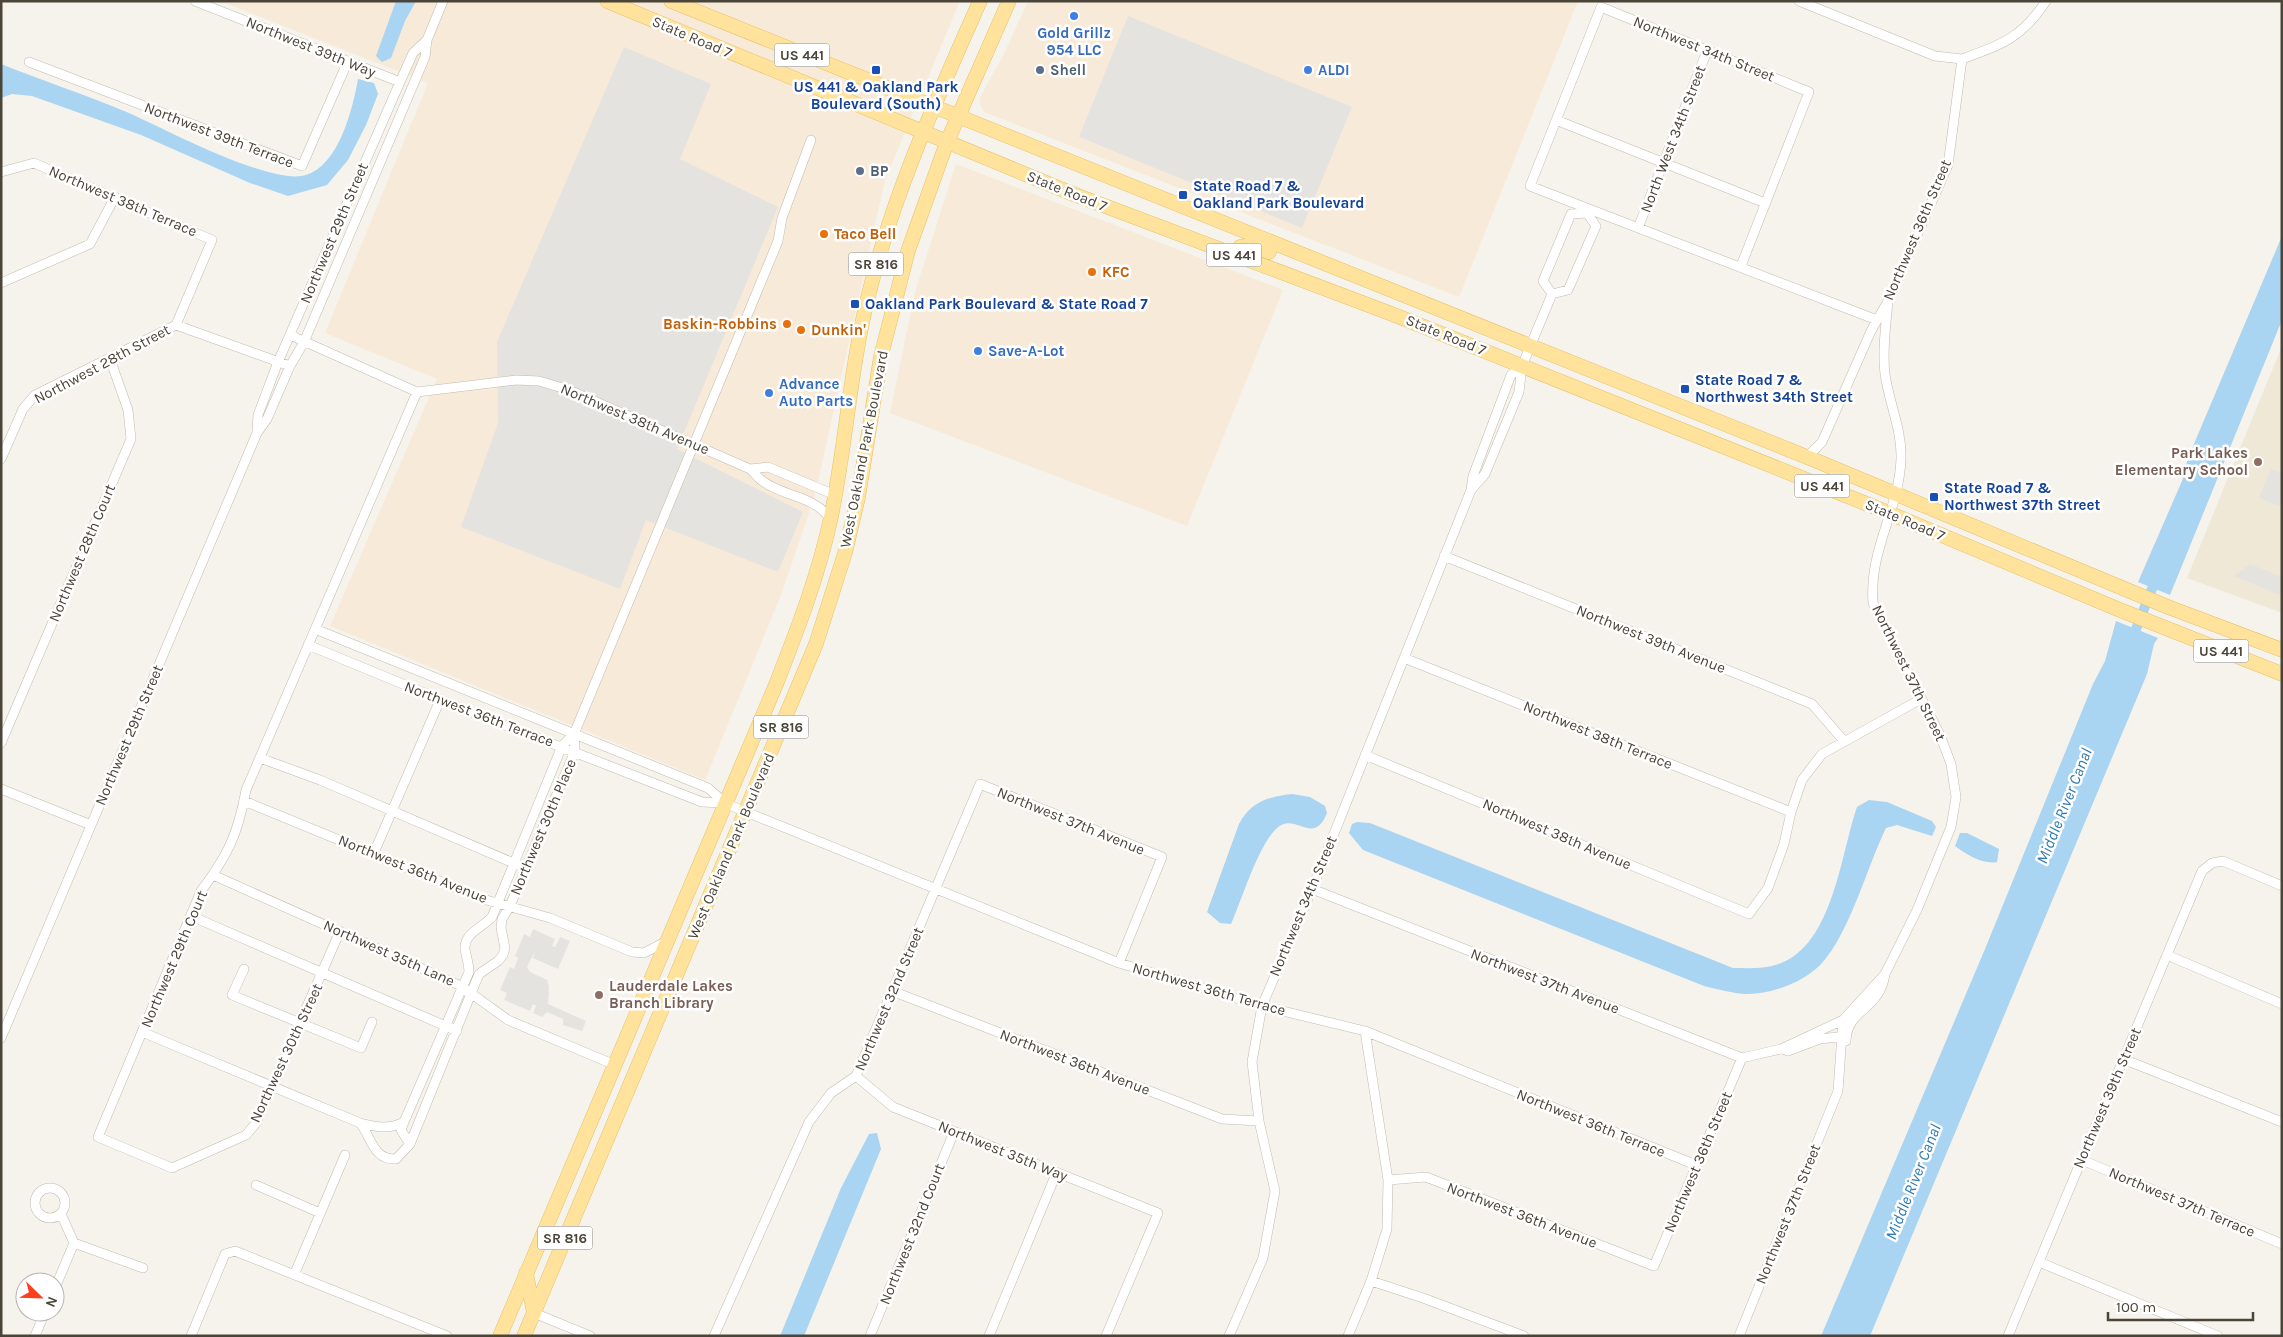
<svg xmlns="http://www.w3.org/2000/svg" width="2283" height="1337" viewBox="0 0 2283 1337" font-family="Karla,sans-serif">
<rect width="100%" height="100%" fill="#f6f3ec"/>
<path fill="#f7ead8" d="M220 1H960L885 180 815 495 781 595 705 780 330 626 437 379 325 333 428 83Z
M1028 1H1578L1459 297 984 112 980 105V97L1002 58Z
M956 164 1283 290 1187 526 890 413 915 292Z"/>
<path fill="#efe8d6" d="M2282 346V613L2187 578Z"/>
<path fill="#e5e3e0" d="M1128 16 1352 107 1302 228 1079 137Z
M624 47 711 84 680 159 778 207 677 449 803 512 778 572 646 520 620 589 461 527 498 423 497 342Z
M2271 469 2282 473V507L2259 498Z
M2250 564 2282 577V596L2234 576Z
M533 929 555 939 552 946 555 947 560 937 570 941 558 969 533 958 535 951 527 967 530 972 547 980 549 987 548 1004 586 1021 582 1031 563 1025V1019L547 1012 542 1017 533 1013 536 1006 533 1004 530 1011 504 1000 507 993 500 990 510 967 514 969 517 961 518 958 515 956 524 934 530 937Z"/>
<path fill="#a9d4f2" d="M396 1H416L405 21 391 58 382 62 376 56Z
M1 64C43 81 87 95 129 113 165 129 271 186 306 175 339 165 353 108 358 79L374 83 378 94 366 125 348 160 327 185 288 196 250 183 141 135 32 96 12 94 1 98Z
M2282 236V320L2170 595 2138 582 2182 481 2188 458Z
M2116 621 2158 638 2154 644 2147 674 1870 1336H1821L1985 949 2093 684 2105 661Z
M1292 794 1310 797 1325 806 1327 813C1313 848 1295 810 1276 829 1258 846 1242 899 1231 924L1220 923 1207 912 1239 824C1251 802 1267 797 1292 794Z
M1869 800 1887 802 1932 821 1936 827 1932 836 1897 825 1886 828C1867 867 1850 932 1822 963 1805 982 1770 995 1745 994 1731 993 1717 989 1704 986L1363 850 1349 833 1352 824 1357 822 1370 823 1733 968C1746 968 1760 969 1772 966 1833 952 1840 855 1857 807Z
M1960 833H1967L1999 849 1997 862C1984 865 1965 854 1955 846Z
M877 1133 881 1149 804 1336H780L841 1188 869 1134Z"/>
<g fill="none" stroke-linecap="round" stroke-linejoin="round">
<path stroke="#a9d4f2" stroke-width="10" d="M2131 642 2157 576"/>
<defs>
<path id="minor" d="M195 1 400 82
M1799 1 1935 56 1962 59
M29 62 302 166 348 61
M1556 120 1765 203
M1 172 34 163 212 240 176 325 35 395 23 409 1 459
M1589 209 1877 320
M1587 213 1571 214 1543 281 1552 294 1568 290 1596 226 1587 213 1589 209 1530 186 1601 7 1809 92 1741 266
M1638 228 1707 51
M1 283 90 244 115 197
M176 325 290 366
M290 335 417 392 516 380 539 381 569 390 750 469C754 472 757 477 761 480 782 497 811 494 830 518
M257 432 258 415 278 362 400 82 413 53 427 40
M1807 457 1822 442 1871 331 1888 301 1948 165 1962 59C2001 45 2022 38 2046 1
M750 469 768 467 835 495
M1471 490 1485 474 1519 392 1522 366 1552 294
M1444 556 1812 704 1844 741
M315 629 708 788 725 803 746 812 1119 963 1262 1006 1365 1031 1696 1165
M308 645 466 710 702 802 725 803
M1404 658 1791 812
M1 743 131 439 128 410 110 359
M1365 755 1749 914 1768 888 1784 844 1791 812 1802 780 1822 754 1921 699
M260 758 320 780 518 865
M1 789 91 825
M244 801 483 899 550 918 632 952 644 953 667 941
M373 855 440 700
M213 875 461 986 508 1020 615 1065
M1312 889 1742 1058 1781 1049 1843 1020H1852
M191 916 457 1031
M340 931 256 1123 246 1135 172 1168 98 1137 201 891C228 855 238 834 246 790L417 392
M2167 955 2282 1004
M244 969 232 995 361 1048 372 1022
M892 991 1222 1119 1259 1121
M142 1032 360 1123C376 1127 388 1130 404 1122L469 972C469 962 466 957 465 949 464 933 483 927 492 917L562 746 574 734 778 241 782 218 811 140
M1 1038 257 433 267 419 290 366 304 342 425 57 427 40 443 1
M1846 1041C1847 1008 1880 1011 1885 974
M1783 1049 1788 1051 1820 1039 1846 1036
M2123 1059 2282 1122
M856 1076 893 1107 1158 1213 1106 1336
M404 1122 401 1130 410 1144
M360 1123C372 1138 373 1160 396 1159L410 1144 479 974 498 961 503 955 505 948 501 928 502 919 510 906 575 751 574 734
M2082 1160 2282 1244
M1388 1180 1426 1177 1654 1266 1742 1058
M256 1185 320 1213
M35 1203a15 15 0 1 1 30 0a15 15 0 1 1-30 0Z
M74 1243 143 1268
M2039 1262 2218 1336
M295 1273 345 1155
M1371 1281 1423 1298 1524 1336
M55 1288 74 1243 61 1214
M534 1313 590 1336
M35 1336 45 1312
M191 1336 225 1254 235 1251 447 1336
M714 1336 809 1122 831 1093 856 1076 980 784 1162 857 1119 963
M870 1336 954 1132
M989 1336 1056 1174
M1229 1336 1263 1258 1275 1191 1259 1121 1252 1062 1262 1006 1312 889 1471 490 1473 476 1511 375 1522 366
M1348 1336 1371 1281 1387 1229 1388 1180 1365 1031
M1739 1336 1838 1091 1843 1020 1885 974 1917 910 1951 827 1956 797 1951 764 1940 735 1873 603C1869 548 1899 511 1901 459 1902 429 1889 403 1885 374 1882 350 1886 325 1888 301
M2008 1336 2202 871 2212 863 2223 861 2282 886"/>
<path id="primary" d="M607 1 1073 194 1392 314 1877 508 2120 610 2282 674
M671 1 1807 457 2168 607 2282 650
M1234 255 1240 247C1250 244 1259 248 1269 252
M526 1273 534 1313
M500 1336 777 682C798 628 819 574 831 517 846 444 850 370 868 297 893 194 937 98 980 1
M524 1336 816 644 845 553 858 498 881 356 908 251 947 142 1009 1"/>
</defs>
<use href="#minor" stroke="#c2bbae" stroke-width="10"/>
<use href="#primary" stroke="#e6c16a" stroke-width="15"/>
<use href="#minor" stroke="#fff" stroke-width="9"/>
<use href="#primary" stroke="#ffe39c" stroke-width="14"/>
</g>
<g fill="#3f7fe0" stroke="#fff" stroke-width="2">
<circle cx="1074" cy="16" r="5"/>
<circle cx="1308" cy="70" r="5"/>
<circle cx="978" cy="351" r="5"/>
<circle cx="769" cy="393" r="5"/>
</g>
<g fill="#1a4fb4" stroke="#fff" stroke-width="2">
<rect x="871" y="65" width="10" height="10" rx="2.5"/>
<rect x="1178" y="190" width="10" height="10" rx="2.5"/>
<rect x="850" y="299" width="10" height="10" rx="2.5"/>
<rect x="1680" y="384" width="10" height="10" rx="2.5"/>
<rect x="1929" y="492" width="10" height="10" rx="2.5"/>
</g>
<g fill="#5c6f8a" stroke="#fff" stroke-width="2">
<circle cx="1040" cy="70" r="5"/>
<circle cx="860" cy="171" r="5"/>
</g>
<g fill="#e8710a" stroke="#fff" stroke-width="2">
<circle cx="824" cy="234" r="5"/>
<circle cx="1092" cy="272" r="5"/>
<circle cx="787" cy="324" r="5"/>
<circle cx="801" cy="330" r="5"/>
</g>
<g fill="#8d6e63" stroke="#fff" stroke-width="2">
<circle cx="2258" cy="462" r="5"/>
<circle cx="599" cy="995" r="5"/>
</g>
<g text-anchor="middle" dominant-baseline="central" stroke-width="5" stroke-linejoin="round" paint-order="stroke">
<g fill="#fff" stroke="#817c74" stroke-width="1">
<rect x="774.5" y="43.5" width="55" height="23" rx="4"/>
<rect x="1206.5" y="243.5" width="55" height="23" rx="4"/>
<rect x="848.5" y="252.5" width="55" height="23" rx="4"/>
<rect x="1794.5" y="474.5" width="55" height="23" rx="4"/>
<rect x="2193.5" y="639.5" width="55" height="23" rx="4"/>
<rect x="753.5" y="715.5" width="55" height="23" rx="4"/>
<rect x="537.5" y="1226.5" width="55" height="23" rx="4"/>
</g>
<g font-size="14" font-weight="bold" fill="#4b4439">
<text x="802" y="55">US 441</text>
<text x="1234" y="255">US 441</text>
<text x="876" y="264">SR 816</text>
<text x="1822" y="486">US 441</text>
<text x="2221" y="651">US 441</text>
<text x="781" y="727">SR 816</text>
<text x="565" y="1238">SR 816</text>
</g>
<g font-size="15" font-weight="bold" fill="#366cbe" stroke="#fff" text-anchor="start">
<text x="1074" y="33" text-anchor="middle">Gold Grillz<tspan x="1074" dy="17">954 LLC</tspan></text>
<text x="1318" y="70">ALDI</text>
<text x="988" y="351">Save-A-Lot</text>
<text x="779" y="384">Advance<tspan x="779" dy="17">Auto Parts</tspan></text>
</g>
<g font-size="15" fill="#4b4439" stroke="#fff">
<text transform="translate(692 37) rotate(23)">State Road 7</text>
<text transform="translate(311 47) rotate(22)">Northwest 39th Way</text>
<text transform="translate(1704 49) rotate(22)">Northwest 34th Street</text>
<text transform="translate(219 135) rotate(21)">Northwest 39th Terrace</text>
<text transform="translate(1673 139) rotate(-69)">North West 34th Street</text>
<text transform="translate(1067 191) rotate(22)">State Road 7</text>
<text transform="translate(123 201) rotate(23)">Northwest 38th Terrace</text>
<text transform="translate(1917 230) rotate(-67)">Northwest 36th Street</text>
<text transform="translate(334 233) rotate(-67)">Northwest 29th Street</text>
<text transform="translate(1446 335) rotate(22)">State Road 7</text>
<text transform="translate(102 364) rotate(-28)">Northwest 28th Street</text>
<text transform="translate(635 419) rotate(23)">Northwest 38th Avenue</text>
<text transform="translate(864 449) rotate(-79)">West Oakland Park Boulevard</text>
<text transform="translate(1905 520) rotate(23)">State Road 7</text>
<text transform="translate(82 553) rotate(-67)">Northwest 28th Court</text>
<text transform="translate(1651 639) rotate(22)">Northwest 39th Avenue</text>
<text transform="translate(1909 673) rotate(64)">Northwest 37th Street</text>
<text transform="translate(479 714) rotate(21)">Northwest 36th Terrace</text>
<text transform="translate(129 735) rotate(-67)">Northwest 29th Street</text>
<text transform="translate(1598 735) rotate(22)">Northwest 38th Terrace</text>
<text transform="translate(1071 821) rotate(22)">Northwest 37th Avenue</text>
<text transform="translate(543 827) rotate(-67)">Northwest 30th Place</text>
<text transform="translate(1557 834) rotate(23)">Northwest 38th Avenue</text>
<text transform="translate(731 846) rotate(-67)">West Oakland Park Boulevard</text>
<text transform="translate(413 869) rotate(22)">Northwest 36th Avenue</text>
<text transform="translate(1303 906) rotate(-67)">Northwest 34th Street</text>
<text transform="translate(389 953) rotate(24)">Northwest 35th Lane</text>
<text transform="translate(174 959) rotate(-67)">Northwest 29th Court</text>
<text transform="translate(1545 981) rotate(21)">Northwest 37th Avenue</text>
<text transform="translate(1209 989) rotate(16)">Northwest 36th Terrace</text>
<text transform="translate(889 999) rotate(-67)">Northwest 32nd Street</text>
<text transform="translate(286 1053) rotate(-65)">Northwest 30th Street</text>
<text transform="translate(1075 1062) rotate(21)">Northwest 36th Avenue</text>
<text transform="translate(2107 1098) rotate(-67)">Northwest 39th Street</text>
<text transform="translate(1591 1123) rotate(22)">Northwest 36th Terrace</text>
<text transform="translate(1003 1151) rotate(22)">Northwest 35th Way</text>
<text transform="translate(1698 1162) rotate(-67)">Northwest 36th Street</text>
<text transform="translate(2182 1202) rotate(23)">Northwest 37th Terrace</text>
<text transform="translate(1788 1214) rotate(-68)">Northwest 37th Street</text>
<text transform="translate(1522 1215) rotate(21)">Northwest 36th Avenue</text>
<text transform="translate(912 1234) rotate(-68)">Northwest 32nd Court</text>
</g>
<g font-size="15" font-weight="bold" fill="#4e5e75" stroke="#fff" text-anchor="start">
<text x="1050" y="70">Shell</text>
<text x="870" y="171">BP</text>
</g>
<g font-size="15" font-weight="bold" fill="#164399" stroke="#fff" text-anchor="start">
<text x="876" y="87" text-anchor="middle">US 441 &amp; Oakland Park<tspan x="876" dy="17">Boulevard (South)</tspan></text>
<text x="1193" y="186">State Road 7 &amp;<tspan x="1193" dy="17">Oakland Park Boulevard</tspan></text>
<text x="865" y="304">Oakland Park Boulevard &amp; State Road 7</text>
<text x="1695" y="380">State Road 7 &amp;<tspan x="1695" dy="17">Northwest 34th Street</tspan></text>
<text x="1944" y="488">State Road 7 &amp;<tspan x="1944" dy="17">Northwest 37th Street</tspan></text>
</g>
<g font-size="15" font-weight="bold" fill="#c56008" stroke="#fff" text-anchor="start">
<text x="834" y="234">Taco Bell</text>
<text x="1102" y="272">KFC</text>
<text x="777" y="324" text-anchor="end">Baskin-Robbins</text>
<text x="811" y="330">Dunkin'</text>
</g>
<g font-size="15" font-weight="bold" fill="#785e54" stroke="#fff" text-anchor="end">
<text x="2248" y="453">Park Lakes<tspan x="2248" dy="17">Elementary School</tspan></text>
<text x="609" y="986" text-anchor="start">Lauderdale Lakes<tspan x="609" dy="17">Branch Library</tspan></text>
</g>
<g font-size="16" font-style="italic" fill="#2e7ab2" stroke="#fff">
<text transform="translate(2064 806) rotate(-68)">Middle River Canal</text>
<text transform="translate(1913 1182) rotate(-68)">Middle River Canal</text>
</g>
</g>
<rect width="2283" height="1337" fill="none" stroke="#4b4439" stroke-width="5"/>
<g transform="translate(40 1297) rotate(113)"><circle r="24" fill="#ffffff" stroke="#b7b4b0"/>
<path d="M0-4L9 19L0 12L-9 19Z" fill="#fc3f1d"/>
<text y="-8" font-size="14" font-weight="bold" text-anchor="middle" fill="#4b4439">N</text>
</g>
<path d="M2108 1312v8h145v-8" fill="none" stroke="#4b4439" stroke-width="2.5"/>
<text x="2116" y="1312" font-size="15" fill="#4b4439" stroke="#ffffff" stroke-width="4" paint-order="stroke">100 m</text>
</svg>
